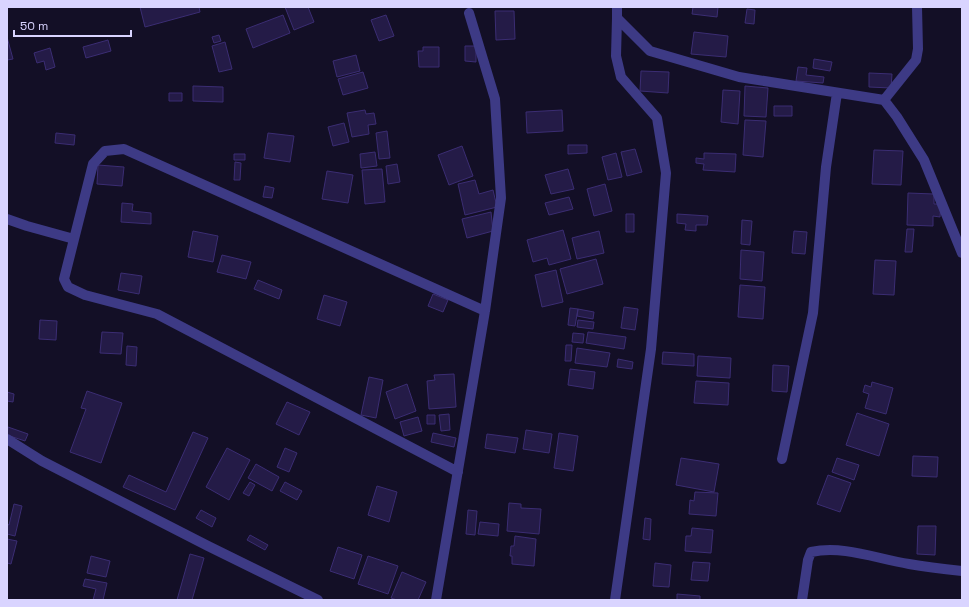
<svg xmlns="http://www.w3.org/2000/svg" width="969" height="607" viewBox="0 0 969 607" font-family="'Space Grotesk',sans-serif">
<rect width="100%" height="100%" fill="#130f26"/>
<path fill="#241b47" stroke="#3b2d73" d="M140 7H199L200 12 145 27Z
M285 7H308L314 22 294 30Z
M693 7H718L717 17 692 14Z
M747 9 755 10 754 24 745 23Z
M495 11H514L515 39 496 40Z
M283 15 290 33 253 48 246 29Z
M386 15 394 36 379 41 371 20Z
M694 32 728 36 726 57 691 54Z
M219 35 221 41 214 43 212 37Z
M7 37 13 59 7 60Z
M108 40 111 51 86 58 83 47Z
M225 42 232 69 219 72 212 46Z
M465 46H476V62L465 61Z
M423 47H439V67H419L418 51H423Z
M50 48 55 67 46 70 44 61 37 63 34 53Z
M356 55 360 71 337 77 333 61Z
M814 59 832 62 830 71 813 68Z
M798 67 807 68 806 75 824 77 823 83 796 81Z
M641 71 669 72 668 93 640 91Z
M363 72 368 88 343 95 338 79Z
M869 73 892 74 891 88 869 87Z
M193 86 223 87V102L193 101Z
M745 86 768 88 766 117 744 116Z
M723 90 740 91 738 124 721 122Z
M169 93H182V101H169Z
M774 106H792V116H774Z
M365 110 366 114 374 113 376 124 368 125 369 134 352 137 347 113Z
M562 110 563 131 527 133 526 112Z
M745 120 766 121 763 157 743 155Z
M344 123 349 142 333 146 328 127Z
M387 131 390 158 379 159 376 133Z
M56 133 75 135 74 145 55 143Z
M268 133 294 136 290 162 264 158Z
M568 145H587V153L568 154Z
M462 146 473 176 449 185 438 155Z
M635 149 642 172 627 176 621 152Z
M874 150 903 151 901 185 872 184Z
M375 152 377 166 361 168 360 154Z
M616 153 622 177 608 180 602 157Z
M704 153 736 154 735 172 703 170 704 164 696 163V158L704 159Z
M234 154H245V160H234Z
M235 162 241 163 240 180H234Z
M397 164 400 182 388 184 386 166Z
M98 165 124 167 122 186 97 184Z
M382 169 385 202 365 204 362 170Z
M568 169 574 189 551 194 545 175Z
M327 171 353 175 348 203 322 199Z
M475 180 479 194 493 190 497 207 465 215 458 184Z
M605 184 612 211 594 216 587 189Z
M265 186 274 188 272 198 263 197Z
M908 193 934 194V204H941L940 217 933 216V226L907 225Z
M569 197 573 209 549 215 545 203Z
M122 203 133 204 132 211 151 213V224L121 222Z
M491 212 493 231 467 238 462 219Z
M626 214H634V232H626Z
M677 214 708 216 707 225H696V231L685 230 686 224 677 223Z
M742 220 752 221 750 245 741 244Z
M907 229H914L912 252H905Z
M563 230 571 259 549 265 547 258 533 262 527 240Z
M193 231 218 236 213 262 188 257Z
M599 231 604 253 577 259 572 238Z
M794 231 807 232 805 254 792 253Z
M741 250 764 252 762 281 740 279Z
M222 255 251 262 246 279 217 272Z
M596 259 603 284 567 294 560 269Z
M875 260 896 261 894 295 873 294Z
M556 270 563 302 542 307 535 275Z
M121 273 142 276 139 294 118 290Z
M258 280 282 290 279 299 254 289Z
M740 285 765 287 763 319 738 317Z
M433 294 448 300 443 312 428 306Z
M324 295 347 302 340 326 317 319Z
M624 307 638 309 635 330 621 328Z
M570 308 578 309 575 326 568 325Z
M578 309 594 312 593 319 577 316Z
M40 320 57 321 56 340 39 339Z
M578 320 594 322 593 329 577 327Z
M102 332 123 333 121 354 100 353Z
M588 332 626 337 624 349 586 343Z
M573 333 584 334 583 343 572 342Z
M566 345H572L571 361H565Z
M127 346 137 347 136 366 126 365Z
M577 348 610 353 607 367 575 363Z
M663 352 694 354V366L662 364Z
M698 356 731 358 730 378 697 376Z
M618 359 633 362 632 369 617 367Z
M773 365 789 366 787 392 772 391Z
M570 369 595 372 593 389 568 385Z
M454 374 456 407 429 409 427 381 435 380 434 375Z
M369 377 383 380 376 418 361 415Z
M696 381 729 383 728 405 694 403Z
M872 382 893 388 886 414 865 408 869 394 863 392 865 385 871 387Z
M407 384 416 411 395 419 386 392Z
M87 391 122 403 101 463 70 452 86 409 81 408Z
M7 392 14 394 13 402 7 401Z
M287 402 310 412 299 435 276 424Z
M857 413 889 424 879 456 846 445Z
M449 414 450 430 441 431 439 415Z
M427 415H435V424H427Z
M418 417 422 431 404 436 400 422Z
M8 427 28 434 25 441 7 435Z
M526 430 552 434 549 453 523 449Z
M193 432 208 438 175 510 123 487 129 475 166 492Z
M433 433 456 438 454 447 431 442Z
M559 433 578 436 573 471 554 468Z
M487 434 518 438 515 453 485 448Z
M227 448 250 460 229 500 206 487Z
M285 448 297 453 289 472 277 467Z
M913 456 938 457 937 477 912 476Z
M681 458 719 464 714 492 676 485Z
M837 458 859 465 854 480 832 472Z
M256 464 279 477 272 491 248 478Z
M828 475 851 483 840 512 817 504Z
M250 482 255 485 249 496 243 493Z
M285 482 302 491 297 500 280 491Z
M377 486 397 492 389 522 368 515Z
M695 492 718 493 716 516 689 514 690 500 694 501Z
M509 503 521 504V508L541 509 539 534 507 531Z
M14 504 22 506 15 536 7 534V524L9 525Z
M201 510 216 518 212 527 196 518Z
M468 510 477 511 475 535 466 534Z
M645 518 651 519 650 540 643 539Z
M480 522 499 524 498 536 478 534Z
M918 526H936L935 555 917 554Z
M692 528 713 530 711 553 685 551 686 536H691Z
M250 535 268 545 265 550 247 540Z
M515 536 536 539 534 566 512 564V556H510L511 546H514Z
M7 539 17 541 11 564 7 563Z
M338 547 362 555 354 579 330 571Z
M190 554 204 558 192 600H177Z
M91 556 110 561 106 577 87 573Z
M368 556 398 566 388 594 358 584Z
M693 562 710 563 708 581 691 580Z
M655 563 671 565 669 587 653 586Z
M402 572 426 582 418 600H397L391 598Z
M85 579 107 583 103 600H93L96 589 83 586Z
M677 594 700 596V600H677Z"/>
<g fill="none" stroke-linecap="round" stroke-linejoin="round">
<path stroke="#3d3a85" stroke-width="10" d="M617 18 650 51 739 77 884 100 897 117 924 160 962 253
M884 100 916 60 918 49 917 7
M7 219 27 226 74 239
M7 439 42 461 208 546 318 600
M782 459 813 313 826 167 837 93
M458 472 157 314 85 295 68 287 64 279 93 164 105 151 124 149 485 311
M436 600 485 311 501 198 495 99 469 13
M615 600 651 349 666 173 657 118 621 77 616 56 617 18V7
M802 600 808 560 811 552C844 545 877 559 909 564 927 567 944 569 962 571"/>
</g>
<rect width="969" height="607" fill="none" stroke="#d9d4ff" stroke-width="16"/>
<path d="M14 30v6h117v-6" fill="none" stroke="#d9d4ff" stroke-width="2"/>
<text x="20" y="30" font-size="12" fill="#d9d4ff" stroke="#130f26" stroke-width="3" paint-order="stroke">50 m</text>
</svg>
